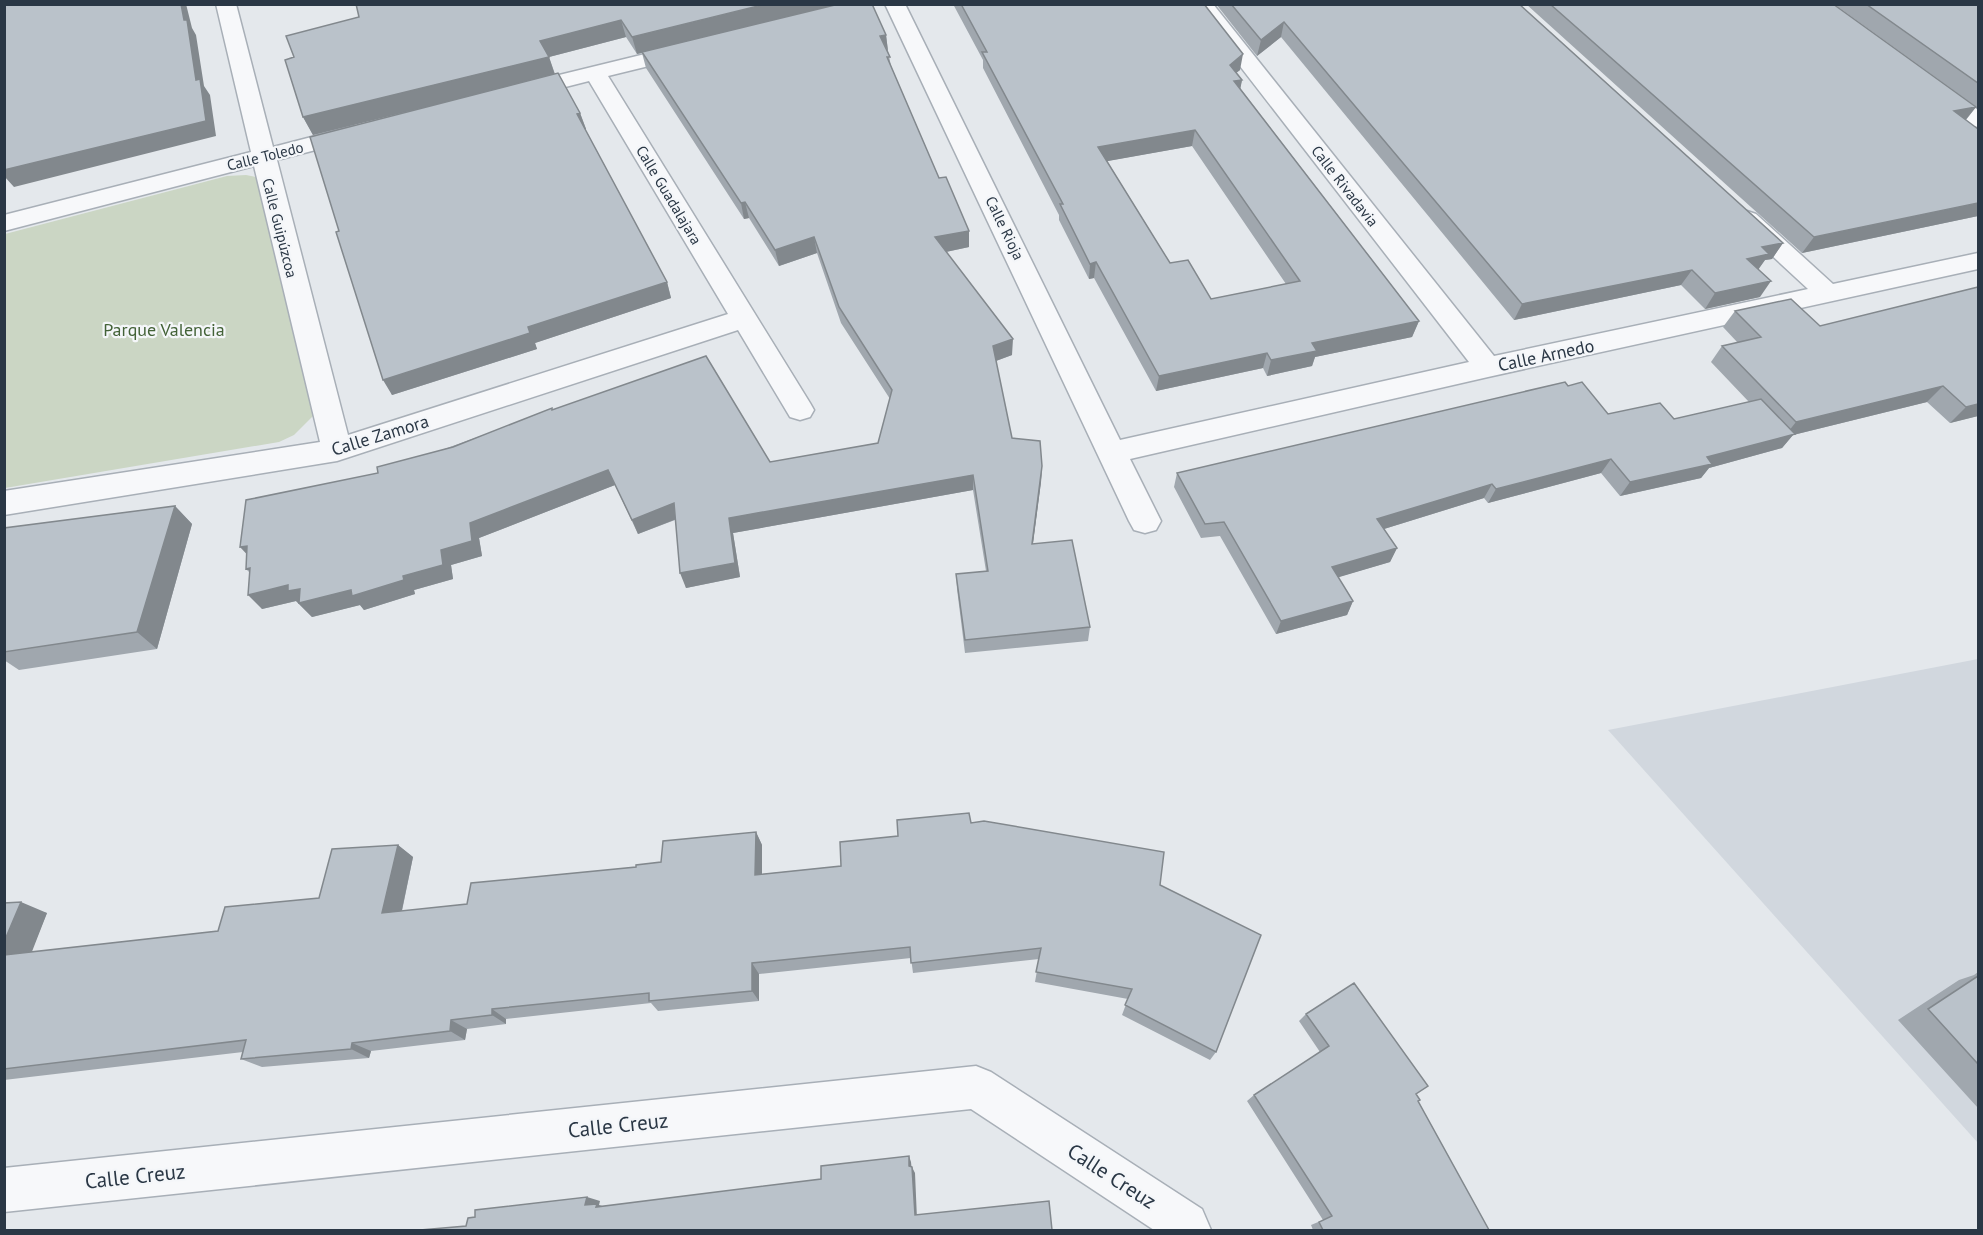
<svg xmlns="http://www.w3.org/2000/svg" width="1983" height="1235" viewBox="0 0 1983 1235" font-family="'PT Sans',sans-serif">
<rect width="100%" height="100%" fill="#e4e8ec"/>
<path fill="#d1d7de" d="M1978 659V1143L1608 730Z"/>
<path fill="#cbd6c4" d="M246 175 256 177 264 182 315 414 294 435 279 442 5 488V234L227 176Z"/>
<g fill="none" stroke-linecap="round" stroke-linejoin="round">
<defs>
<path id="minor" d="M216 4H236L273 147 354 126 362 128 365 133 362 138 277 160 348 435 728 314 589 81 518 99 510 97 507 92 510 87 686 44 694 45 697 50 694 55 608 76 810 403 814 410 810 417 800 420 790 417 738 330 337 461 4 515V491L320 442 254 166 4 231V215L251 152Z
M885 4H905L1120 440 1469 362 1192 4H1213L1494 356 1808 289 1738 224 1735 219 1738 214 1747 211 1756 214 1833 284 1978 253V269L1488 377 1130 459 1161 521 1156 530 1145 533 1134 530 1129 521Z
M1934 82 1942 84 1978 110V127L1970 125 1926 94 1923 89 1926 84Z
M976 1066 991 1072 1202 1209 1211 1230H1154L971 1109 4 1212V1168Z"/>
</defs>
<use href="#minor" stroke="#a8afb7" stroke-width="3"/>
<use href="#minor" fill="#f7f8fa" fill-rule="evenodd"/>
</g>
<path fill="#a0a7ae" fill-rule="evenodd" d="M356 4 886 35 888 51 891 66 939 178 969 231V247L946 252 1012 355 996 361 1012 438 1042 466 1041 482 1033 544 1090 627 1088 641 965 653 957 589 956 574 986 571 973 490 733 533 740 577 686 588 675 520 638 534 615 485 479 538 482 556 451 565 453 579 414 590 415 594 364 610 360 605 312 617 296 601 262 609 250 573 246 569 378 473 552 410 770 462 878 443 890 399 841 323 817 253 779 266 749 218 744 219 646 68 642 53 637 54 626 37 549 57 555 74 580 113 586 129H585L667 282 671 298 535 343 537 349 392 395 339 231 445 102 313 135 303 117 294 57 359 17Z
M953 4H1204L1240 70 1236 73 1242 80 1240 88 1419 321 1412 337 1315 357 1312 366 1267 376 1263 368 1156 391 1094 278 1089 279 1059 220V215L983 68V60ZM1192 146 1286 284 1211 299 1170 263 1107 161Z
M1216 4H1519L1783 243 1772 259 1765 260 1758 269 1760 297 1705 309 1681 285 1514 320 1281 37 1257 56Z
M1526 4H1833L1976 107 1966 120 1978 129V216L1802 253Z
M1834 4H1978V108Z
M1978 287V416L1950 423 1927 402 1793 435 1782 448 1709 468 1701 478 1620 496 1601 473 1488 503 1484 498 1384 529 1397 548 1390 562 1338 577 1353 601 1347 615 1276 634 1220 536 1201 538 1174 487 1177 473 1568 386 1608 414 1674 419 1749 402 1711 362 1722 346 1738 343 1723 327 1735 311 1820 326Z
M175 506 192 524 157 649 19 670 4 660V528Z
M971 823 1160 885 1216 1052 1210 1060 1122 1015 1128 999 1035 982 1039 959 913 973 911 958 759 974V1001L658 1011 651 1003 506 1019V1024L467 1029 465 1040 371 1051 369 1058 262 1067 241 1059 243 1052 4 1080V903L47 913 31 952 218 931 319 898 398 845 413 857 402 911 467 904 636 867 661 862 756 832 762 845V874L841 866 898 836Z
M1978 972V1108L1898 1020 1959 980 1974 975Z
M1306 1014 1416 1094 1418 1101 1489 1230H1313L1311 1225 1323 1220 1247 1101 1254 1095 1320 1052 1299 1021Z"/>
<path fill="#82888d" d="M181 4H186L192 28 196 35 204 86 210 95 216 136 14 187 4 176V170L196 80Z
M766 4H839L637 54 632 37Z
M621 20 626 37 549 57 555 75 313 135 303 117 540 41Z
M1284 22 1281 37 1257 56 1261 40Z
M886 35 888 51 880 36Z
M1243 54 1240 70 1227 80 1230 65Z
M1242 80 1239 96 1234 81Z
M1976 107 1963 123 1954 111Z
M580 113 586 129 582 130 577 114Z
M1195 130 1192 146 1097 163 1098 147Z
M745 202 749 218 744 219 741 203Z
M1978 203V216L1802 253 1814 237Z
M969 231V247L936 254 935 237Z
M814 237 817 253 779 266 775 250Z
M1783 243 1772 259 1765 260 1758 270 1747 259 1762 247Z
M1096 262 1094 278 1089 279 1090 264Z
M1692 270 1681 285 1514 320 1522 304Z
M1771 281 1760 297 1705 309 1715 293Z
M667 282 671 298 535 343 537 349 392 395 383 380 528 327Z
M1419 321 1412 337 1315 357 1312 366 1267 376 1271 360 1312 343Z
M1013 339 1012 355 993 362V346Z
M1267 353 1263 368 1156 391 1159 376Z
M1943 386 1927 402 1793 435 1782 448 1709 468 1701 478 1620 496 1630 482 1707 457 1784 437 1796 422Z
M1978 404V416L1950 423 1966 407Z
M1611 459 1601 473 1488 503 1496 489Z
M1042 466 1041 482 1031 558 1032 544Z
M608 470 615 485 479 538 482 556 451 565 453 579 414 590 415 594 364 610 360 605 312 617 296 601 262 609 248 595 288 585 300 589 351 590 403 576 441 550 470 523Z
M973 475V490L733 533 740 577 686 588 680 573 729 518Z
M1492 484 1484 498 1371 533 1377 519Z
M674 503 679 518 638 534 632 520Z
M175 506 192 524 157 649 137 632Z
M247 546 254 562 240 547Z
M1397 548 1390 562 1326 581 1332 567Z
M1353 601 1347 615 1276 634 1281 621Z
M756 832 762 845V887L755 875Z
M398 845 413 857 399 924 382 913Z
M21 902 47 913 26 967 4 958V942Z
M752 963 759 974V1001L752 991Z
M492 1009 506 1019V1024L492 1015Z
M451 1020 467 1029 465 1040 450 1031Z
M352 1043 371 1051 369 1058 351 1049Z
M909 1156 911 1162 912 1172 909 1166Z
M912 1167 915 1173 917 1219 915 1215Z
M587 1197 600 1201 599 1205 609 1208H599L585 1205Z"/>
<path fill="#bac2ca" stroke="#82888d" stroke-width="1.5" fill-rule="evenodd" d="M4 4H181L184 20H187L196 80 200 79 206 121 4 170Z
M356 4H766L632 37 621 20 540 41 549 57 303 117 285 60 294 57 286 36 359 17Z
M839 4H872L886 35 880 36 890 57H887L939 178 946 177 969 231 935 237 1013 339 993 346 1012 438 1040 441 1042 466 1032 544 1072 540 1090 627 965 640 956 574 988 571 973 475 729 518 735 563 680 573 674 503 632 520 608 470 470 523 472 541 441 550 443 565 403 576 404 580 352 596 351 590 299 603 300 589 288 591V585L248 595 250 568 246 569 247 546 240 547 246 500 378 473 377 467 453 447 552 408V410L706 356 770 462 878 443 892 390 839 307 814 237 775 250 745 202 741 203 642 52Z
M961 4H1204L1243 54 1230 65 1242 80 1234 81 1419 321 1312 343 1317 351 1271 360 1267 353 1159 376 1096 262 1090 264 1060 204H1063L982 52H987ZM1195 130 1300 281 1211 299 1188 260 1170 263 1098 147Z
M1231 4H1519L1783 243 1762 247 1769 254 1747 259 1771 281 1715 293 1692 270 1522 304 1284 22 1261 40Z
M1550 4H1833L1976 107 1954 111 1978 129V203L1814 237Z
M1866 4H1978V83Z
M558 73 580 113 577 114 667 282 528 327 530 333 383 380 336 232 339 231 310 137Z
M1978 287V404L1966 407 1943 386 1796 422 1722 346 1761 337 1735 311 1791 299 1820 326Z
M1565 382 1568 386 1582 382 1608 414 1660 403 1674 419 1761 399 1795 434 1707 457 1712 464 1630 482 1611 459 1496 489 1492 484 1377 519 1397 548 1332 567 1353 601 1281 621 1224 522 1205 524 1177 473Z
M175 506 137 632 4 652V528Z
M969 813 971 823 984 821 1164 852 1160 885 1261 935 1216 1052 1125 1005 1132 989 1036 972 1041 948 911 963 910 947 752 963V991L649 1001V993L492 1009V1015L451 1020 450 1031 352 1043 351 1049 241 1059 246 1040 4 1069V955L218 931 225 907 319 898 332 849 398 845 382 913 467 904 471 883 636 867V865L661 862 663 841 756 832 755 875 841 866 840 842 898 836 897 820Z
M21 902 4 942V903Z
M1978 976V1064L1928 1009Z
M1354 983 1428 1086 1416 1094 1420 1100 1418 1101 1489 1230H1323L1319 1222 1332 1216 1254 1095 1329 1046 1306 1014Z
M909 1156V1166L912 1167 915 1215 1049 1201 1052 1230H420L466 1226 468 1218 475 1217V1210L587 1197 585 1205 597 1204 596 1207 821 1179V1166Z"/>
<g text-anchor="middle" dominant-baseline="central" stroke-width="4.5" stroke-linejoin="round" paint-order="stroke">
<g font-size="15" fill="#2a3745" stroke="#f4f6f9">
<text transform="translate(265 156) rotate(-14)">Calle Toledo</text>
<text transform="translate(1345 186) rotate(52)">Calle Rivadavia</text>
<text transform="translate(669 195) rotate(59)">Calle Guadalajara</text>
<text transform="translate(280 228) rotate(76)">Calle Guipúzcoa</text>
<text transform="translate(1005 228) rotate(64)">Calle Rioja</text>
</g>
<g font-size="18" fill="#436237" stroke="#f4f6f9">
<text x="164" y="329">Parque Valencia</text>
</g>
<g font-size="18" fill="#2a3745" stroke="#f4f6f9">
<text transform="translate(1546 355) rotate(-12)">Calle Arnedo</text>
<text transform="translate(380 435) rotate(-17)">Calle Zamora</text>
</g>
<g font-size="21" fill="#2a3745" stroke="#f4f6f9">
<text transform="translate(618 1125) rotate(-6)">Calle Creuz</text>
<text transform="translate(135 1176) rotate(-6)">Calle Creuz</text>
<text transform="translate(1112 1176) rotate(33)">Calle Creuz</text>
</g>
</g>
<rect width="1983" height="1235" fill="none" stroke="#2a3745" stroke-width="12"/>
</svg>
